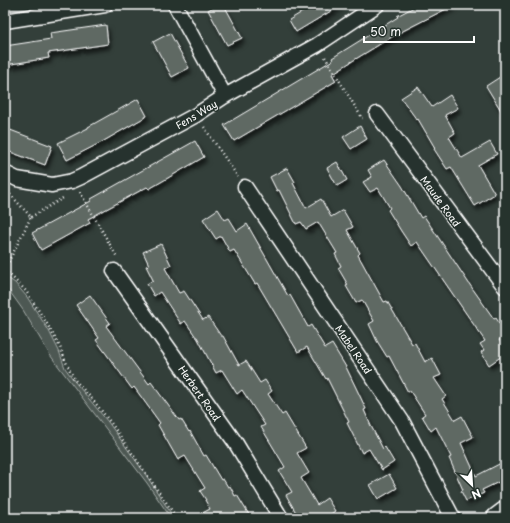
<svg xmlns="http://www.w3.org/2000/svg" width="510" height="523" viewBox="0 0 510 523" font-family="'Playpen Sans',sans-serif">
<defs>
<filter id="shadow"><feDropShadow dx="2.5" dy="4.5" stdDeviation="2" flood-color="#0009"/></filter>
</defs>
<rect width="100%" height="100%" fill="#333f3a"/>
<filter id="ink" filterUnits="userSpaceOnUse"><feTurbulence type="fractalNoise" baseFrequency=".025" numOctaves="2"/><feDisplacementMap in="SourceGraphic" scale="8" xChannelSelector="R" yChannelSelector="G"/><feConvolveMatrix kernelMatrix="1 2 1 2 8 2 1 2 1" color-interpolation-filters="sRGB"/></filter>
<g filter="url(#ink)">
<path fill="#4d5853" stroke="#a6aca9" d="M5 5H100L5 20Z
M5 276 15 283 27 297 49 331 59 351 65 368 75 382 108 422 144 472 174 518H171L147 483 50 355 23 310 5 285Z"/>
<path fill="#5f6964" stroke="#fff" filter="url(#shadow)" d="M218 5H224L242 38 227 45 208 10Z
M314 5H341L296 32 289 20Z
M418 5H454L395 35 354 60 332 74 336 81 234 141 224 125 333 60 332 58 398 17 397 16Z
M106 25 108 44 48 53 49 58 5 65V46L51 39 50 33Z
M170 33 189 68 172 77 153 42Z
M500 77 505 87V117L486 86Z
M418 87 432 107 450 95 458 108 445 115 455 133 449 137 462 158 490 142 497 154 478 165 495 194 475 206 451 167 447 169 434 149 435 148 418 119 417 120 401 98Z
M138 99 147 116 102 142 67 160 58 143 88 128V127Z
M360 126 367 139 351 149 343 137Z
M5 128 52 146 45 165 5 150Z
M195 141 204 157 149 189 147 187 88 219 90 223 41 250 32 233 91 201V199Z
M384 160 402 186 421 218 424 216 470 285 494 319 496 318 505 332V336L499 340 505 348V354L489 365 481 352 484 350 480 344 485 341 439 274 417 242 411 246 401 231 388 210 390 208 378 188 370 192 363 182 372 177 368 170Z
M337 162 347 180 337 186 327 168Z
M287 168 295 182 293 183 306 208 321 199 331 217 343 210 353 227 347 230 360 253 358 255 384 302 387 301 412 344 415 343 425 362 432 358 441 375 434 378 446 396 442 399 455 420 462 416 473 437 461 443 476 476 505 461V479L482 490 484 493 466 501 461 491 463 490 449 458 451 457 436 427 431 431 422 416 425 414 410 391 408 392 389 356 387 357 377 341 369 324 374 321 362 300 356 303 346 286 348 285 338 268 341 266 335 254 337 253 318 222 306 229 301 222 296 224 279 190 277 191 270 177Z
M218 209 225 220 229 218 237 231 247 224 288 296 290 295 308 327 311 325 325 348 332 344 346 367 358 392 366 409 364 410 371 426 383 449 385 447 394 462 382 470 369 449 362 453 347 423 349 422 327 378 326 379 307 347 298 352 257 283 255 284 234 250 230 252 221 236 216 239 203 219Z
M161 244 171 265 165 268 179 293 184 291 203 320 208 317 221 336H223L239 365 246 361 260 383 265 380 272 391 268 394 282 415 285 413 306 448 297 453 309 473 301 478 317 505 327 498 335 511 331 514 334 518H299L286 495 292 492 279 471 285 467 261 427 265 425 242 390 237 394 222 370 216 373 197 337H196L185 321 181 324 160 292 154 296 147 284 153 280 146 266 149 265 143 252Z
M90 295 110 323 106 326 149 384 151 382 179 420 181 419 189 432 190 431 204 456 206 455 221 480 223 479 228 487 230 486 235 496 237 495 251 518H193L210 509 205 500H206L200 491 205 488 185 456 178 460 158 425 160 423 134 387 132 389 96 340 99 338 76 305Z
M389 474 397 488 378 499 370 485Z"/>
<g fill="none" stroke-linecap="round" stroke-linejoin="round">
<defs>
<path id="minor" d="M175 5 225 96
M5 21 105 5
M377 114 505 287
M5 173 17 179 52 185 72 181 81 177 196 115 225 96 317 45 377 5
M245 187 402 421 453 518
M114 271 235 442 281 518"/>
<path id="secondary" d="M497 518 505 512"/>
</defs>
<use href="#minor" stroke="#fff" stroke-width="17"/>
<use href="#secondary" stroke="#fff" stroke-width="23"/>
<path stroke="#fff" stroke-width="2.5" stroke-dasharray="1 3" stroke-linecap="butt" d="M325 57 362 118H363
M204 127 238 177
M80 192 117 257
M31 217 63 198
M5 269 31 217 7 191
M5 270 26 291 46 322 60 347 65 360 74 379 93 400 111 423 177 518"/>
<use href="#minor" stroke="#26332d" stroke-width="14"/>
<use href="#secondary" stroke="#26332d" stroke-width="20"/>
</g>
</g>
<g text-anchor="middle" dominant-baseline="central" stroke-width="3" stroke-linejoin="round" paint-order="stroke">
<g font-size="10" fill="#fff" stroke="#26332d">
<text transform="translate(196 114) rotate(-31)">Fens Way</text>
<text transform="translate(441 201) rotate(54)">Maude Road</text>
<text transform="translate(354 349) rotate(56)">Mabel Road</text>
<text transform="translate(200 393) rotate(55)">Herbert Road</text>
</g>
</g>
<rect width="510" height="523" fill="none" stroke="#26332d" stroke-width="20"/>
<rect x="10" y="10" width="490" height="503" fill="none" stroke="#fff" stroke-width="1.5" filter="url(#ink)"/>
<g transform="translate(472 485) rotate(155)" stroke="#26332d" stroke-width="3" paint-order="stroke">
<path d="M0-3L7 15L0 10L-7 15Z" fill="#ffffff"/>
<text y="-6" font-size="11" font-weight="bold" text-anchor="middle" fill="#ffffff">N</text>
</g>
<path d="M364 36v6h110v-6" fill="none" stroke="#ffffff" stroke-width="2"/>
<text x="370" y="36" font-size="12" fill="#ffffff" stroke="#26332d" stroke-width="3" paint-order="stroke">50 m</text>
</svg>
